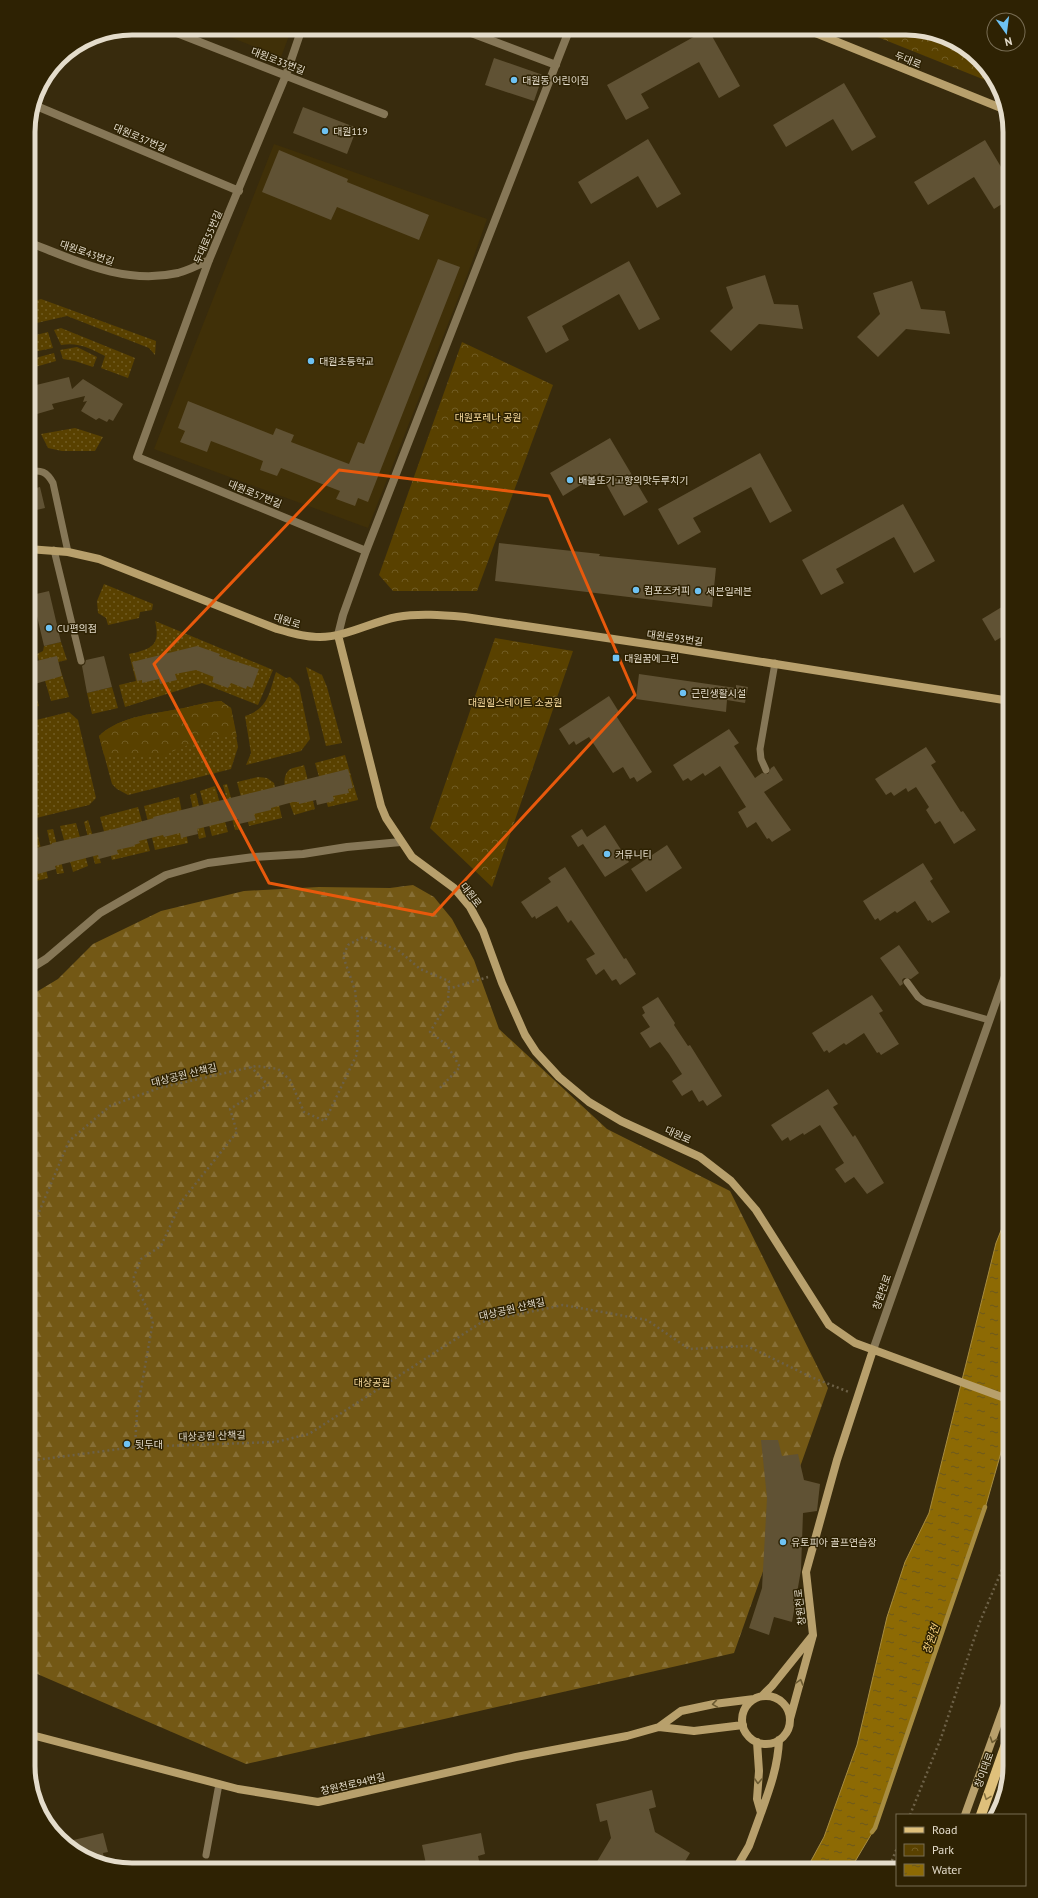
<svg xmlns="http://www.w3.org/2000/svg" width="1038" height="1898" viewBox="0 0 1038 1898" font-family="'PT Sans','Noto Sans KR',sans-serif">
<defs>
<pattern id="grass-dots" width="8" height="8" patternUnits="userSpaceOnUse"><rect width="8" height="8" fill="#594100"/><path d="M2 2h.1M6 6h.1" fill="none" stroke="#715c24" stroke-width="1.8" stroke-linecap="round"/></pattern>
<pattern id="forest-firs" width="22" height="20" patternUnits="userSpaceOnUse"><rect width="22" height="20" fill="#735815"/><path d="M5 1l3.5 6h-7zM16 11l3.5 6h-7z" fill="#876f36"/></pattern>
<pattern id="park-crowns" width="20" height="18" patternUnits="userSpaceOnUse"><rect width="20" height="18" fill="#594100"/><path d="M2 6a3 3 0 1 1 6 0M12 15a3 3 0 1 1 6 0" fill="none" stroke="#715c24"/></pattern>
<pattern id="water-ripples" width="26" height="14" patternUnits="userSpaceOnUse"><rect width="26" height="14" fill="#8d6a04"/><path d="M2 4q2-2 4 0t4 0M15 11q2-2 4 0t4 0" fill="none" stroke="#6c581e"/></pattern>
</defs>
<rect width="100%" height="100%" fill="#382b0d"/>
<path fill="#403008" d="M234 28H292L281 57 230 37Z
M274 144 487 219 468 273 368 528 154 449Z"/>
<path fill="url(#grass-dots)" d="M41 299 156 341 155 355 149 348 67 316 28 325V303Z
M61 328 135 358 128 378 101 368 105 356C90 348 78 342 61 345L54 330Z
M48 332 53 348 28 353V337Z
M77 347 97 357 93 367 75 361 63 359 60 350Z
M54 353 56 361 28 369V360Z
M75 428 103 437 95 451H62L48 448 41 434Z
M104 584 153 604 152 610 140 612 139 618 108 625 106 618 98 613 97 601Z
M155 621 273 670 258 705 202 683 125 707 119 685 136 681 129 654C151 649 161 646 155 621Z
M61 642 67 660 58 662 69 697 51 701 37 654 43 651 44 646Z
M28 667 39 706 28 708Z
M306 667 322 675 327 687 342 743 326 746Z
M276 672 286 678 290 677 299 686 310 739 301 751 246 765 251 753 245 716C269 708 269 693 276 672Z
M112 687 118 708 92 714 87 693Z
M221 701 231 708 238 747 231 769 128 795 117 789 112 784 99 736C121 715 156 714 184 708 197 705 208 702 221 701Z
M69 712 78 720 96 798 89 805 28 820V722Z
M345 755 358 800 328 807 315 763Z
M304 765 315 809 294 815C290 803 278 780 289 770 293 767 299 767 304 765Z
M258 777 267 778 274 783 282 818 249 826 237 782Z
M227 784 240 829 235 830 223 785Z
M215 786 228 832 212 836 200 791Z
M196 793 206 837 199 839 190 795Z
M179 797 188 843 155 850 144 806Z
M138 807 150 851 112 860 100 817Z
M88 820 101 863 95 864 84 822Z
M76 823 88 866 73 872 60 826Z
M53 829 64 873 57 874 47 830Z
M37 832 48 878 28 883V834Z"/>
<path fill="url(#forest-firs)" d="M413 885 434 897 452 919 474 960 499 1029 607 1129 730 1191 828 1388 734 1653 246 1764 28 1670V997L58 979 93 944 161 911 244 891 319 887 390 888Z"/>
<path fill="url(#park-crowns)" d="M855 28H913L964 46 995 84Z
M462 342 553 385 477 591H393L379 575Z
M495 638 573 651 492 887 430 828Z
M221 701 231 708 237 737 225 736 200 740 164 755 141 757 104 755 99 736C121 715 156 714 184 708 197 705 208 702 221 701Z"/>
<path fill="url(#water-ripples)" stroke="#a78c40" d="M1010 1208V1421L984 1512 875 1828 850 1870H806L824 1837 857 1745 887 1617 905 1562 929 1513 996 1243Z"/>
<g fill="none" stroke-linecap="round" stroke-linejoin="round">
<path stroke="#a78c40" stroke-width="4.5" d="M872 1832 875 1828 985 1507"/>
</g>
<path fill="#605234" d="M708 29 740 86 719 98 699 62 641 94 649 108 626 120 607 85Z
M494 58 543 75 534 101 485 85Z
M844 83 876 137 852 151 833 119 786 147 773 125Z
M303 107 357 128 347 154 293 133Z
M648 139 681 194 657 208 638 176 591 204 578 182Z
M985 140 1010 182V199L994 209 974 177 928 205 914 182Z
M279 150 348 179 347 182 429 215 419 240 337 207 331 220 262 192Z
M438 259 460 267 368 502 358 498 355 506 336 499 340 491 281 468 277 476 260 470 263 461 211 441 207 452 180 442 185 431 178 428 188 401 273 435 276 428 294 435 291 442 349 464 358 442 364 444Z
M629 261 660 319 639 330 619 294 562 326 569 340 546 353 527 317Z
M765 275 774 304 798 305 803 329 759 324 731 351 710 331 733 308 726 287Z
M912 281 921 309 945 311 950 334 906 329 878 357 857 337 880 314 873 293Z
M69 377 72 389 83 379 123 404 113 421 109 419 107 422 99 418 96 420 81 411 87 401 83 402 85 396 52 404 54 409 37 414 36 408 28 410V387Z
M610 438 648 502 624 516 600 473 563 496 550 473Z
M760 453 792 511 770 523 751 487 693 518 701 532 678 545 658 509Z
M40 487 45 508 28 512V490Z
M903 504 935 561 914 573 894 537 836 569 844 583 821 595 802 560Z
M499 543 600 554 599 556 716 568 712 607 495 581Z
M49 591 61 642 44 646 32 595Z
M1010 602V632L995 641 982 619Z
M197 646 220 654 219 656 259 669 252 688 247 686 246 689 231 683 228 688 212 682 214 677 196 670 175 674 177 680 160 684 159 679 142 683V680L137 681 132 662Z
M57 656 62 676 28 686V663Z
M104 656 112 687 87 693 82 666 85 664 86 660Z
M639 674 736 688V685L748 687 745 703 727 700 726 712 636 699Z
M609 696 619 712 615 714 652 772 637 782 634 777 630 779 623 767 613 773 589 737 576 745 574 741 569 745 559 729Z
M729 729 739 743 734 746 755 778 762 773 768 774 771 768 774 766 783 780 764 792 791 830 772 842 769 838 767 839 756 822 747 828 738 812 746 807 720 766 705 776 703 773 691 781 688 778 683 781 673 765Z
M926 747 936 762 931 765 961 812 963 811 976 830 954 844 940 821 935 824 926 810 929 807 916 787 908 792 906 788 894 796 891 792 886 795 875 779Z
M348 769 353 788 348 789 349 793 333 796 334 801 317 805 316 800 299 804V802H293L271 808V810L254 814 256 820 239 824 238 819 197 829 198 834 181 838 180 833 164 837 163 835 139 841 140 843 134 845 135 846 117 850 118 854 99 859 98 855 55 866 56 869 38 874 37 870 28 873V850L52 844V843L114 829 154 818 153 817Z
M605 825 629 862 605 877 583 844 578 847 571 836 582 829 587 837Z
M667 845 682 868 646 892 631 869Z
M923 863 933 879 930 881 950 912 932 923 930 920 928 921 915 901 897 913 895 911 880 921 878 918 875 920 863 901Z
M565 867 624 959 626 958 636 974 620 985 616 979 612 981 604 969 596 975 586 959 595 954 571 920 568 923 557 906 536 919 535 916 532 918 521 902 551 882 548 878Z
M899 945 919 973 911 979 904 978 902 980 903 984 900 986 880 958Z
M872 995 883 1011 879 1013 899 1044 881 1055 879 1052 877 1053 864 1033 846 1045 844 1043 829 1053 827 1050 824 1052 812 1033Z
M658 997 675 1023 674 1025 688 1046 690 1045 722 1096 707 1106 703 1100 699 1102 692 1090 682 1096 672 1081 682 1074 669 1054 660 1042 650 1048 640 1033 650 1027 642 1015 645 1013 642 1007Z
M828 1089 838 1104 833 1107 853 1137 855 1135 884 1183 867 1194 854 1177 845 1183 835 1169 844 1163 820 1125 804 1135 803 1133 790 1141 788 1137 782 1141 771 1125Z
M761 1440H778L782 1456 798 1454 804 1480 820 1484 817 1511 803 1513 801 1570 792 1622 774 1617 769 1635 749 1628 762 1588 767 1498Z
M652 1790 656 1807 649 1809 655 1832 690 1853 680 1870H592L611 1838 607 1820 600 1822 596 1804Z
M103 1833 108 1852 103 1853 105 1863 74 1852 65 1842Z
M481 1833 485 1854 478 1856 481 1870H435L434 1863 426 1864 422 1845Z"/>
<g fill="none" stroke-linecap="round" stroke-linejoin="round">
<path stroke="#6d6147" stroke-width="2.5" stroke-dasharray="2 3" stroke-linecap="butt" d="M448 989 488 977
M28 1234 31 1231 69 1141 110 1106 159 1088 256 1066 278 1069 290 1080 304 1112 325 1121 357 1054 358 1019 355 990 343 956 348 945 363 937 398 950 420 969 449 981 448 1002 430 1032 447 1045 460 1067 439 1089
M135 1447 137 1412 153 1321 133 1279 141 1259 161 1246 181 1202 237 1132 230 1109 268 1085 251 1067
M28 1461 135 1447 276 1442 309 1434 482 1322 563 1305 647 1320 689 1349 747 1346 811 1377 849 1392
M910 1815 941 1738 979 1624 1010 1551
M888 1870 897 1848"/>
<path stroke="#867757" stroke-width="7" d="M28 472C41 469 47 472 53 483L68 552
M54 550 81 661
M766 770 761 759 760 749 775 663
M907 982 918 997 925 1002 989 1020
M206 1855 219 1784"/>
<path stroke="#867757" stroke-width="8" d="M164 28 384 114
M302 28 286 75 209 260 137 457 366 551
M458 28 556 65
M34 105 239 191
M28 242C77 261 124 285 178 273 189 270 199 265 209 260
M338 635 343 615 366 551 570 28
M28 970 46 959 100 913 166 875 208 863 254 857 303 854 347 847 401 842
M873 1350 1010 962"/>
<path stroke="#b8a06c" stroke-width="8" d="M803 28 1006 110
M28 549 68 552 99 559 277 629C291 633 305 637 320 637 346 637 371 622 397 617 419 613 442 615 465 617L674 648 1010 701
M338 635 381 806 386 818 412 857 454 888 470 907 483 931 502 983 525 1035 536 1052 559 1077 589 1102 621 1121 700 1157 731 1181 756 1210 829 1325 855 1343 1010 1400
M813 1635 806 1572 837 1460 873 1350
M762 1696 772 1686 813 1635 790 1719
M742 1720a24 24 0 1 1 48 0a24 24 0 1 1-48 0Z
M743 1725 694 1731 659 1727 681 1711 714 1704 754 1699
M28 1734 238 1789 318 1802 516 1757 627 1736 659 1727
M757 1742 759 1771 757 1799 761 1813C770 1788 778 1766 779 1740
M965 1815 1010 1690
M735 1870 749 1846 761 1813"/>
<path stroke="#dfc07b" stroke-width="10" d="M981 1815 1010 1733"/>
</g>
<defs><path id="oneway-chevron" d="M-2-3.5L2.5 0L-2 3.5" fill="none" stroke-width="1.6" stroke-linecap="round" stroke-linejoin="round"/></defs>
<g stroke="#6c5b32">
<use href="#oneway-chevron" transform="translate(800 1682) rotate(-74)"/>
<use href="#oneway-chevron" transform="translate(715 1704) rotate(171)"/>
<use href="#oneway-chevron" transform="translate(993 1740) rotate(109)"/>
<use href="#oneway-chevron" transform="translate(758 1781) rotate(93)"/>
</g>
<use stroke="#86713f" href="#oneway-chevron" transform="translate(987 1797) rotate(110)"/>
<path fill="none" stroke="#e8590c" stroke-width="3" stroke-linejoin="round" d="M339 470 549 496 635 695 433 915 269 883 154 664Z"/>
<g fill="#6ec2f3" stroke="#2e2203" stroke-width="1.5">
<circle cx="514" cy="80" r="4"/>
<circle cx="325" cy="131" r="4"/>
<circle cx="311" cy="361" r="4"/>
<circle cx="570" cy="480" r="4"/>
<circle cx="636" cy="590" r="4"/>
<circle cx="698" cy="591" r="4"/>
<circle cx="49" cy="628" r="4"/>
<rect x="612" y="654" width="8" height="8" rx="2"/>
<circle cx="683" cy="693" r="4"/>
<circle cx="607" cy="854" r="4"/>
<circle cx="127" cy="1444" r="4"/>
<circle cx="783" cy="1542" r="4"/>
</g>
<g text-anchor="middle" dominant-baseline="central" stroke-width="3" stroke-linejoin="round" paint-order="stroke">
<g font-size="10" fill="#e4dccb" stroke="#2e2203">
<text transform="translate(908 60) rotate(22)">두대로</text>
<text transform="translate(278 61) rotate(21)">대원로33번길</text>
<text transform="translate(140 138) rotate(23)">대원로37번길</text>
<text transform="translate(208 237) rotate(-67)">두대로55번길</text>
<text transform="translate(87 253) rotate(19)">대원로43번길</text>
<text transform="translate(255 494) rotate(22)">대원로57번길</text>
<text transform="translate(287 621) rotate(17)">대원로</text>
<text transform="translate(675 638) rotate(8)">대원로93번길</text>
<text transform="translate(471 895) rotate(52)">대원로</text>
<text transform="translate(184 1075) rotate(-14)">대상공원 산책길</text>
<text transform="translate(678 1135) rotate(24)">대원로</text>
<text transform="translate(882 1292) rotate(-71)">창원천로</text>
<text transform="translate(512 1309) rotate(-13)">대상공원 산책길</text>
<text transform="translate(212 1436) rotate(-2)">대상공원 산책길</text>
<text transform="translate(800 1607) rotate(-96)">창원천로</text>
<text transform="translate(984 1770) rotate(-70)">창이대로</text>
<text transform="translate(353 1784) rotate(-13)">창원천로94번길</text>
</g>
<g font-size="10" fill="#e4dccb" stroke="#2e2203" text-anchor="start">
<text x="522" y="80">대원동 어린이집</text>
<text x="333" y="131">대원119</text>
<text x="319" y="361">대원초등학교</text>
<text x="578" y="480">배볼또기고향의맛두루치기</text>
<text x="644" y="590">컴포즈커피</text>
<text x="706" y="591">세븐일레븐</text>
<text x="57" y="628">CU편의점</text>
<text x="624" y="658">대원꿈에그린</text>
<text x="691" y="693">근린생활시설</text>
<text x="615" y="854">커뮤니티</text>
<text x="135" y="1444">뒷두대</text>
<text x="791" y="1542">유토피아 골프연습장</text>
</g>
<g font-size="10" fill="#f7da9d" stroke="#2e2203">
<text x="488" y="417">대원포레나 공원</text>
<text x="515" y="702">대원힐스테이트 소공원</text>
<text x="372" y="1382">대상공원</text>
</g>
<g font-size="11" font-style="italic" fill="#fdd682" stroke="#2e2203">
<text transform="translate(931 1639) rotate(-71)">창원천</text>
</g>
</g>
<path d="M0 0H1038V1898H0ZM132 35H906A97 97 0 0 1 1003 132V1766A97 97 0 0 1 906 1863H132A97 97 0 0 1 35 1766V132A97 97 0 0 1 132 35Z" fill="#2e2203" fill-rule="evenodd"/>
<path fill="none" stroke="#e4dccb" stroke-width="5" d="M132 35H906A97 97 0 0 1 1003 132V1766A97 97 0 0 1 906 1863H132A97 97 0 0 1 35 1766V132A97 97 0 0 1 132 35Z"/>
<rect x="896" y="1814" width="130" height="72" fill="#2e2203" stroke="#776c53"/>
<rect x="904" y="1827" width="20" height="6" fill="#dfc07b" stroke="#776c53"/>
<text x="932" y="1834" font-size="12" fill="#e4dccb">Road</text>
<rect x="904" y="1844" width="20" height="12" fill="url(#park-crowns)" stroke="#776c53"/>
<text x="932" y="1854" font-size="12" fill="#e4dccb">Park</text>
<rect x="904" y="1864" width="20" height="12" fill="url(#water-ripples)" stroke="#776c53"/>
<text x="932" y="1874" font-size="12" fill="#e4dccb">Water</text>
<g transform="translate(1006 32) rotate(166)"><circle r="19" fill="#2e2203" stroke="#776c53"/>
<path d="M0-3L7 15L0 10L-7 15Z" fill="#6ec2f3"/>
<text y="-6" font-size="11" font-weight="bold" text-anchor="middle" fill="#e4dccb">N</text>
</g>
</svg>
